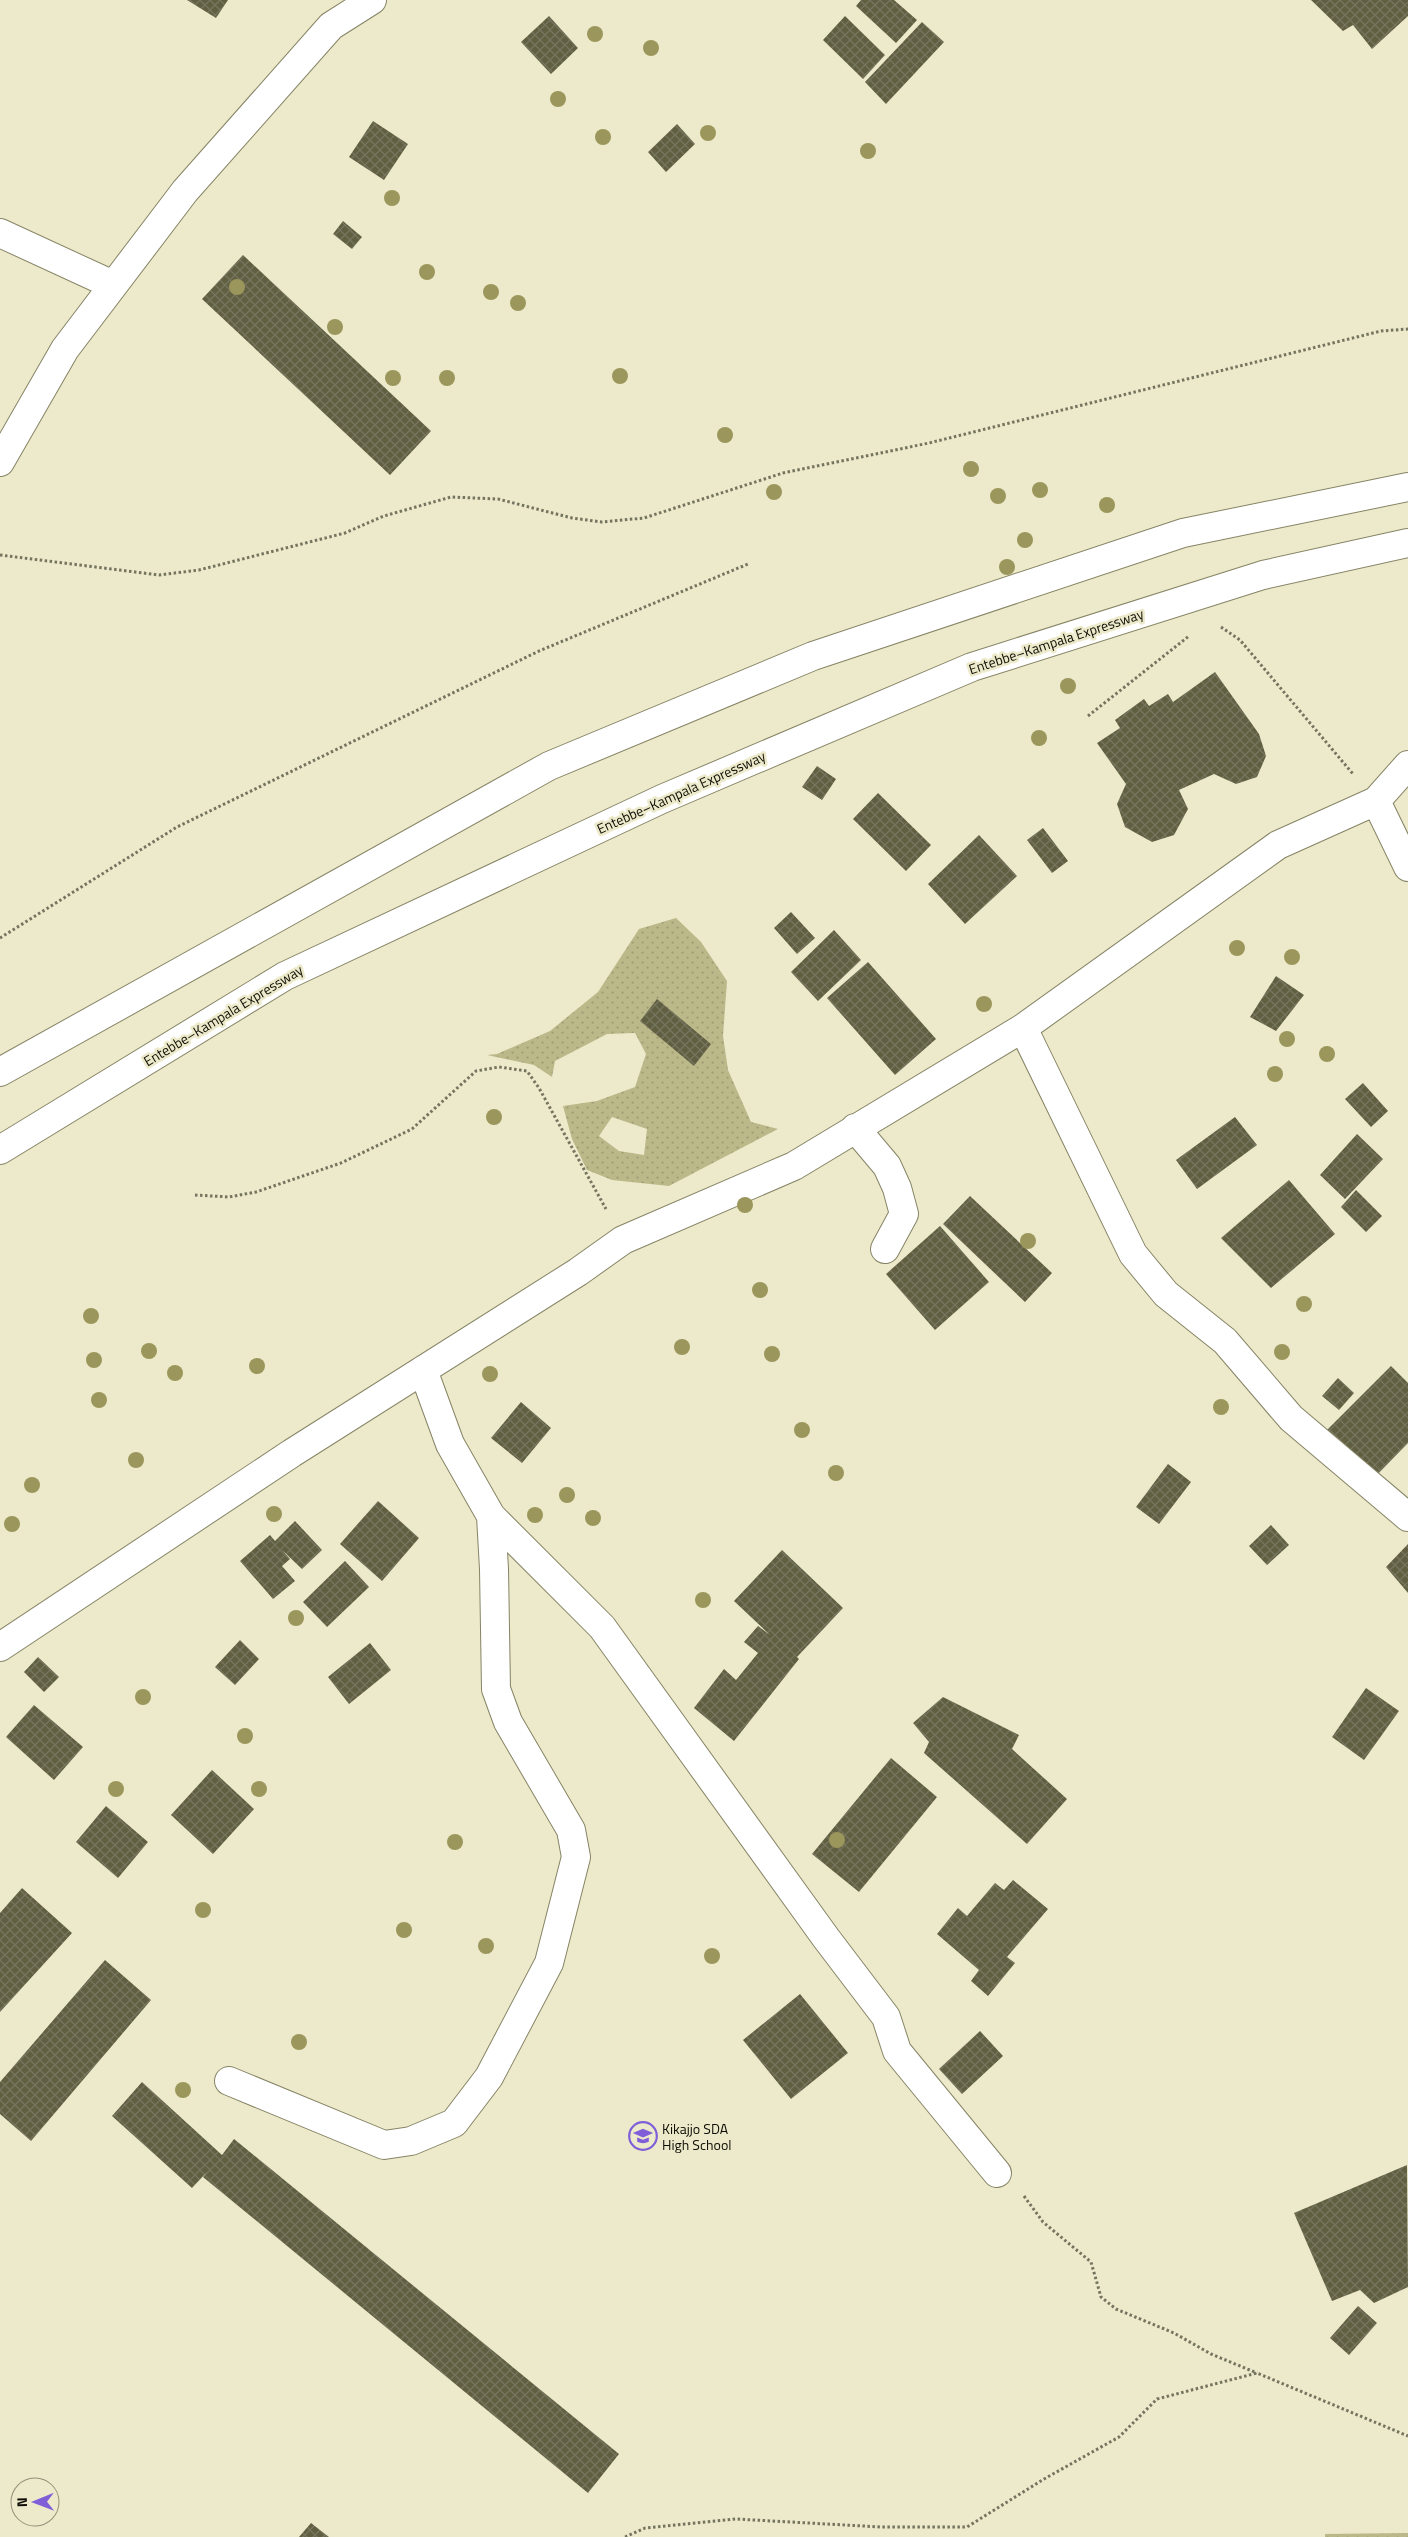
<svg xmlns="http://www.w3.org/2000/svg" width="1408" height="2537" viewBox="0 0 1408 2537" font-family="'Titillium Web',sans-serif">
<defs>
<pattern id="grass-dots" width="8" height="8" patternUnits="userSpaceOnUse" patternTransform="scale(1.25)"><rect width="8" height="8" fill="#bbb889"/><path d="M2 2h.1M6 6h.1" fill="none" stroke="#a09d75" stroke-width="1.8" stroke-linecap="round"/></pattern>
<pattern id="building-cross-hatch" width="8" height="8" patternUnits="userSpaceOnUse" patternTransform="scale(1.25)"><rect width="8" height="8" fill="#615f42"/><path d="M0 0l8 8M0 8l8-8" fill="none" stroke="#76755e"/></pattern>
</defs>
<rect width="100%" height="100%" fill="#eceaca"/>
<path fill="url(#grass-dots)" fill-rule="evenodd" d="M676 918 701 942 727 981 723 1036 728 1070 751 1122 778 1129 669 1186 612 1180 587 1170 572 1139 563 1106 597 1101 635 1087 646 1054 635 1033 607 1034 555 1061 552 1077 534 1065 487 1055 497 1054 550 1031 598 992 639 929ZM612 1117 647 1129 644 1155 619 1151 599 1136Z
M1408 2533V2537H1325V2534Z"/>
<path fill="url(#building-cross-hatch)" d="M187 0H228L216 18Z
M861 0H894L917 20 896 43 856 6Z
M1311 0H1408V16L1372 49 1353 25 1343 31Z
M549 16 578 48 551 74 521 42Z
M845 16 885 55 863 79 823 40Z
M922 22 944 42 886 104 865 82Z
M373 121 408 144 384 180 349 157Z
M677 124 695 144 666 172 648 152Z
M343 221 362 237 352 249 333 234Z
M243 255 431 431 390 475 202 299Z
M1215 672 1259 734 1266 756 1257 777 1236 784 1214 774 1179 790 1188 809 1174 835 1152 842 1125 827 1117 804 1126 784 1097 743 1120 728 1115 720 1144 699 1149 706 1168 694 1173 702Z
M817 766 836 779 822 800 802 787Z
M878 793 931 845 906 871 853 819Z
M1043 828 1068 861 1052 873 1027 840Z
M979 835 1017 876 965 924 928 884Z
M791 912 815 938 797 954 774 928Z
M834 930 861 960 818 1001 791 972Z
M868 962 936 1039 895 1075 827 998Z
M1276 976 1304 995 1276 1031 1250 1017Z
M657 999 711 1044 694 1066 640 1021Z
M1363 1083 1388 1111 1371 1127 1345 1099Z
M1235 1117 1257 1145 1197 1189 1176 1160Z
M1357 1134 1383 1159 1345 1199 1320 1175Z
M1289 1180 1335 1234 1271 1288 1221 1238Z
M1356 1190 1382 1216 1366 1232 1341 1207Z
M970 1196 1052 1273 1025 1302 943 1224Z
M940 1226 989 1282 935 1330 886 1274Z
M1391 1366 1408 1383V1443L1371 1481 1324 1433Z
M1338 1378 1354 1393 1339 1410 1322 1396Z
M521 1402 551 1428 522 1463 491 1438Z
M1168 1464 1191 1482 1159 1524 1136 1507Z
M378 1501 419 1538 382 1581 340 1544Z
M295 1521 322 1550 302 1569 282 1550 290 1559 282 1566 295 1581 273 1599 240 1561 270 1535 275 1541Z
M1271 1525 1289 1545 1267 1565 1249 1546Z
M1408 1544V1593L1386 1567Z
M782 1550 843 1608 797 1657 799 1659 734 1741 694 1708 724 1669 736 1680 758 1653 744 1642 758 1626 770 1635 734 1601Z
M345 1561 369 1587 327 1627 303 1602Z
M240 1640 259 1659 235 1685 215 1667Z
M370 1643 391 1670 349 1704 328 1677Z
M38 1657 59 1677 44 1692 24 1672Z
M1366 1688 1399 1711 1364 1760 1332 1737Z
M943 1697 1019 1735 1012 1749 1067 1799 1027 1844 924 1753 929 1742 913 1723Z
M34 1705 83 1747 54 1780 6 1737Z
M891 1758 937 1797 859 1892 812 1854Z
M212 1770 254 1809 213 1854 171 1815Z
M106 1806 148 1842 118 1878 76 1842Z
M1013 1880 1048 1909 1007 1957 1015 1963 988 1996 971 1981 979 1970 937 1934 958 1908 967 1916 995 1883 1004 1890Z
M22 1888 72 1933 0 2012V1913Z
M105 1960 151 2000 31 2141 0 2114V2082Z
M800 1994 848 2053 791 2099 743 2040Z
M980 2031 1003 2056 962 2094 939 2069Z
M142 2082 222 2155 234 2139 619 2454 588 2493 203 2177 207 2172 192 2188 112 2116Z
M1407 2165 1408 2287 1374 2303 1360 2290 1332 2301 1294 2213Z
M1358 2306 1377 2323 1349 2355 1330 2338Z
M311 2523 329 2537H299Z"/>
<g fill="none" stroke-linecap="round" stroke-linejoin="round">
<defs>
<path id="minor" d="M0 233 113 285
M0 462 65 349 185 191 331 26 372 0
M1376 801 1408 867
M1023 1028 1133 1254 1166 1294 1225 1341 1291 1418 1408 1517
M855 1128 887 1166 897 1188 904 1214 885 1249
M491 1516 602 1627 826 1938 886 2017 897 2051 997 2173
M0 1647 292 1453 578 1272 623 1240 794 1166 1023 1028 1278 845 1376 801 1408 765
M229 2081 384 2145 411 2141 454 2123 489 2077 549 1963 576 1857 571 1830 508 1722 496 1689 494 1569 491 1516 450 1444 423 1370"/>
<path id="highway" d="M0 1072 549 766 813 656 1183 533 1408 487
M0 1150 285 976 662 799 972 667 1263 575 1408 543"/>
</defs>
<use href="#minor" stroke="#868466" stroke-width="30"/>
<use href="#highway" stroke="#868466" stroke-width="30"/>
<path stroke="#757460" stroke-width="3" stroke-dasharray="2.5 2.5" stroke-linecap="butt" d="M0 555 159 575 199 570 345 533 384 516 451 497 498 499 572 518 602 522 644 518 783 473 929 443 1381 331 1408 329
M1221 627 1240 640 1353 774
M1088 716 1189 636
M0 938 177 827 539 651 748 564
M195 1195 229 1197 256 1192 341 1163 412 1129 476 1071 499 1067 527 1071 539 1088 606 1209
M1024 2196 1043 2222 1091 2262 1101 2297 1116 2309 1174 2333 1211 2354 1257 2373
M625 2537 645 2528 736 2519 881 2527H967L1044 2479 1119 2437 1157 2399 1257 2373 1408 2436"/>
<use href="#minor" stroke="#fff" stroke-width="28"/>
<use href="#highway" stroke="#fff" stroke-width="28"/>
</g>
<g fill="#9b965c">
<circle cx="595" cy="34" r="8"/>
<circle cx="651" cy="48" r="8"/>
<circle cx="558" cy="99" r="8"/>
<circle cx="708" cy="133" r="8"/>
<circle cx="603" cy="137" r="8"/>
<circle cx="868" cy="151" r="8"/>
<circle cx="392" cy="198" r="8"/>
<circle cx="427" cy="272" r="8"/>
<circle cx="237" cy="287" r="8"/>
<circle cx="491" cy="292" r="8"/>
<circle cx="518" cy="303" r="8"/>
<circle cx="335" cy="327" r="8"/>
<circle cx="620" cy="376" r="8"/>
<circle cx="393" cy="378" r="8"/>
<circle cx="447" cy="378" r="8"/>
<circle cx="725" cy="435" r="8"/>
<circle cx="971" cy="469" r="8"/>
<circle cx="1040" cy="490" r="8"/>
<circle cx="774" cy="492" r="8"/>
<circle cx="998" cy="496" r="8"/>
<circle cx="1107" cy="505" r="8"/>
<circle cx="1025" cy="540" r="8"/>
<circle cx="1007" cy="567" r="8"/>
<circle cx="1068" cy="686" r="8"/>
<circle cx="1039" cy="738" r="8"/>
<circle cx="1237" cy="948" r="8"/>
<circle cx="1292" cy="957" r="8"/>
<circle cx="984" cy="1004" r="8"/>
<circle cx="1287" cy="1039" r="8"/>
<circle cx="1327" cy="1054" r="8"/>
<circle cx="1275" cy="1074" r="8"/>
<circle cx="494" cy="1117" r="8"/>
<circle cx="745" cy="1205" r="8"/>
<circle cx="1028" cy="1241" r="8"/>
<circle cx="760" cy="1290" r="8"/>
<circle cx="1304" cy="1304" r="8"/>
<circle cx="91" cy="1316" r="8"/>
<circle cx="682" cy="1347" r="8"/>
<circle cx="149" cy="1351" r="8"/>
<circle cx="1282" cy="1352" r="8"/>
<circle cx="772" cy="1354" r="8"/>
<circle cx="94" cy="1360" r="8"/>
<circle cx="257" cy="1366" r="8"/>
<circle cx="175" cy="1373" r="8"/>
<circle cx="490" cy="1374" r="8"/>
<circle cx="99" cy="1400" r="8"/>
<circle cx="1221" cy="1407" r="8"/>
<circle cx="802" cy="1430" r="8"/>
<circle cx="136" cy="1460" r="8"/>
<circle cx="836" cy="1473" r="8"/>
<circle cx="32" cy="1485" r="8"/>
<circle cx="567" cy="1495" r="8"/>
<circle cx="274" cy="1514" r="8"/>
<circle cx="535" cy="1515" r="8"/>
<circle cx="593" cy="1518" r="8"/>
<circle cx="12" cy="1524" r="8"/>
<circle cx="703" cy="1600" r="8"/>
<circle cx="296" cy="1618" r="8"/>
<circle cx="143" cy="1697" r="8"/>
<circle cx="245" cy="1736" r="8"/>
<circle cx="116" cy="1789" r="8"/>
<circle cx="259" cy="1789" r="8"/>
<circle cx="837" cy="1840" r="8"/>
<circle cx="455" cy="1842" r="8"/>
<circle cx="203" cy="1910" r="8"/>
<circle cx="404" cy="1930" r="8"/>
<circle cx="486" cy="1946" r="8"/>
<circle cx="712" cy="1956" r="8"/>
<circle cx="299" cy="2042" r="8"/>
<circle cx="183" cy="2090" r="8"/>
</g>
<defs>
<symbol id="school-ring" viewBox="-11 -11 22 22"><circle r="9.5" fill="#eceaca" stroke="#7f5ed8" stroke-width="1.5"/><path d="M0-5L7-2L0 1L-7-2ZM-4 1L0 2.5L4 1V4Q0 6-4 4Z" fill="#7f5ed8"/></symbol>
</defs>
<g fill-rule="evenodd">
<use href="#school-ring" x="627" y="2120" width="32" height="32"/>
</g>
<g text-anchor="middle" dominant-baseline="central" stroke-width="5" stroke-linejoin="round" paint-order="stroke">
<g font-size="14" fill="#0e0d04" stroke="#eceaca">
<text transform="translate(1056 641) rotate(-18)">Entebbe–Kampala Expressway</text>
<text transform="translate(681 792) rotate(-24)">Entebbe–Kampala Expressway</text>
<text transform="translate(223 1015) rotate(-31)">Entebbe–Kampala Expressway</text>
</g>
<g font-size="14" fill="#0e0d04" stroke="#eceaca" text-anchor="start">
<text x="662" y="2128">Kikajjo SDA<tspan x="662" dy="16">High School</tspan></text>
</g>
</g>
<g transform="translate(35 2502) rotate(269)"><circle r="24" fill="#eceaca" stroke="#93927b"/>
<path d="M0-4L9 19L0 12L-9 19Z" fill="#7f5ed8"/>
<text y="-8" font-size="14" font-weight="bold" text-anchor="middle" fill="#0e0d04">N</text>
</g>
</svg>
